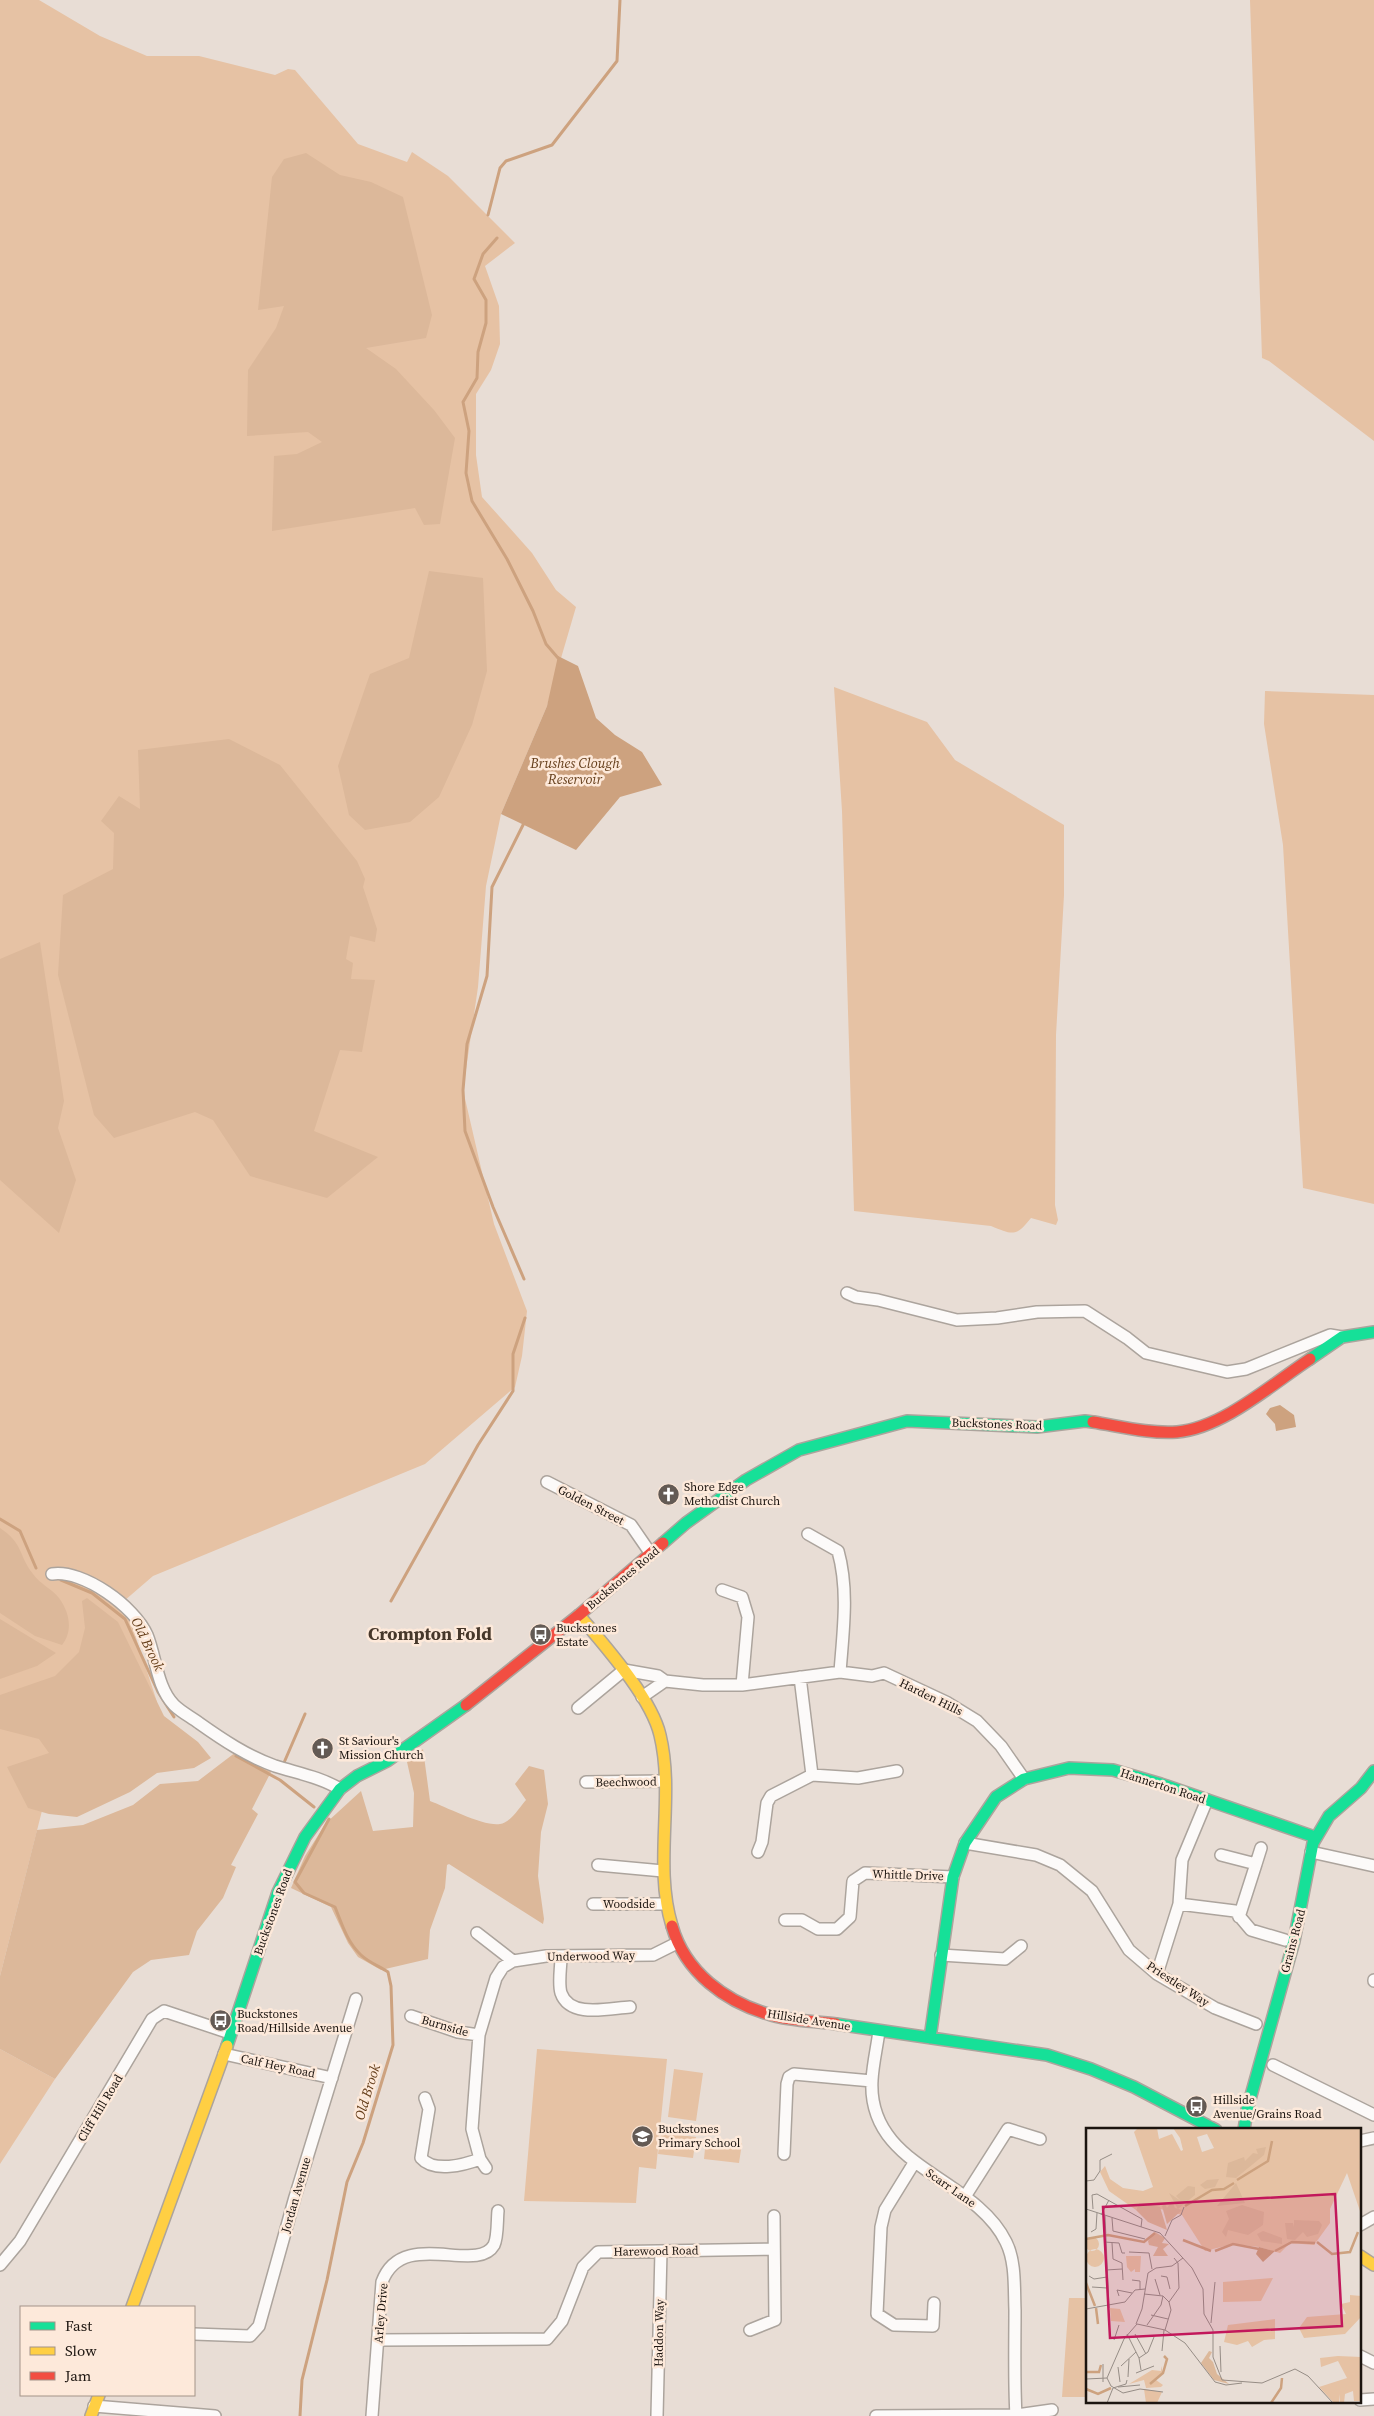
<svg xmlns="http://www.w3.org/2000/svg" width="1374" height="2416" viewBox="0 0 1374 2416" font-family="'Source Serif 4',serif">
<rect width="100%" height="100%" fill="#e8ddd5"/>
<path fill="#e6c2a4" d="M0 0H39L100 36 147 56H199L275 75 288 69 295 70 358 144 407 162 412 152 448 176 515 243 485 266 499 306 500 344 491 370 476 394V455L482 497 532 553 556 590 576 607 547 706 501 814 486 886 478 987 463 1090 494 1224 527 1311 522 1356 515 1387 425 1464 153 1576 124 1601 157 1702 46 1795 0 1976Z
M1250 0H1374V441L1269 361 1262 358Z
M834 687 927 722 955 760 1064 825V895L1056 1035 1055 1205 1058 1220 1056 1225 1031 1218C1016 1237 1013 1235 991 1226L854 1211 842 811Z
M1265 691 1374 695V1204L1303 1188 1283 845 1264 724Z
M0 2049 55 2079 0 2164Z
M537 2049 667 2059 656 2169 639 2167 636 2203 524 2201Z
M674 2069 703 2073 696 2121 668 2117Z
M661 2133 696 2137 693 2158 658 2154Z
M706 2138 742 2143 739 2163 704 2159Z
M1069 2298H1085V2306H1088V2397H1062Z"/>
<path fill="#dcb89a" d="M306 153 340 175 371 182 403 197 432 315 426 338 366 348 396 369 434 410 455 438 440 524 424 525 415 508 272 531 274 456 297 454 322 442 308 432 247 436 248 370 276 328 284 306 258 310 272 177 284 159Z
M429 571 483 578 487 671 472 725 439 797 410 822 365 830 349 815 338 766 370 674 409 658Z
M229 739 280 765 357 861 365 879 363 887 377 929 375 942 350 936 346 959 353 963 351 979 375 980 362 1052 340 1050 314 1131 378 1157 327 1198 250 1176 213 1120 195 1112 114 1138 94 1115 58 975 63 895 113 869 114 833 101 821 119 796 140 809 138 750Z
M40 942 64 1101 58 1128 76 1180 59 1233 0 1180V959Z
M0 1528C24 1544 18 1555 33 1574 40 1584 52 1589 59 1598 70 1613 73 1631 62 1645L35 1636 0 1613Z
M87 1598 118 1622 164 1716 198 1742 211 1758 194 1768 157 1773 130 1792 77 1817 49 1814 28 1808 7 1767 49 1753 39 1739 0 1729V1695L55 1676 79 1652 85 1628 82 1601Z
M0 1619 56 1653 37 1666 0 1679Z
M423 1749 430 1801C446 1807 485 1827 500 1824 510 1823 520 1807 526 1800L515 1784 529 1766 544 1770 548 1804 541 1832 538 1876 544 1919 543 1924 449 1864 447 1865 445 1888 430 1930 428 1959 381 1970 358 1957 348 1943 331 1907 291 1888 305 1856 326 1823 361 1791 373 1831 413 1827 414 1793 407 1762Z
M236 1752 273 1768 252 1809 258 1814 231 1865 236 1867 223 1898 197 1931 189 1955 151 1960 133 1972 55 2079 0 2049V1976L37 1830 83 1825 133 1805 160 1784 198 1781Z"/>
<path fill="#cda27f" d="M558 656 578 666 596 718 615 735 642 752 662 785 620 797 576 850 501 814 547 706Z
M1280 1405 1294 1415 1296 1427 1276 1431 1275 1424 1266 1414 1270 1408Z"/>
<g fill="none" stroke-linecap="round" stroke-linejoin="round">
<path stroke="#cda27f" stroke-width="3" d="M488 215 500 168 506 161 552 145 617 61 620 0
M497 238 483 254 474 279 486 300V323L478 352 477 378 463 402 469 431 466 473 472 501 507 559 533 611 546 644 558 658
M524 823 492 887 487 976 467 1044 463 1090 465 1131 493 1207 524 1279
M0 1519 20 1531 36 1568
M61 1580 92 1593 125 1619 158 1692 174 1717
M391 1601 478 1445 513 1391V1354L525 1318
M236 1756 280 1780 314 1807
M283 1765 305 1714
M300 2416 302 2380 327 2280 347 2182 363 2143 393 2045 391 1986 388 1972C379 1966 368 1962 361 1955 347 1942 342 1924 335 1907L304 1893 295 1882 329 1819"/>
<defs>
<path id="street" d="M847 1293 856 1297 878 1300 957 1320 997 1318 1037 1312 1085 1311 1127 1338 1146 1353 1227 1372 1246 1369 1330 1335 1342 1337
M547 1482 631 1525 651 1554
M808 1534 838 1551C849 1590 843 1632 840 1672
M52 1574C83 1569 135 1607 147 1635 156 1657 157 1688 174 1705 181 1712 191 1717 199 1723 223 1740 247 1756 275 1766 297 1773 320 1777 340 1789
M722 1590 742 1597 748 1617 742 1685
M800 1677 812 1775
M642 1697 665 1681
M578 1708 624 1670 658 1676 665 1681 703 1685H742L840 1672 872 1676 884 1673 946 1702 977 1721 1001 1746 1024 1779
M586 1782 665 1781
M965 1843 1036 1855 1060 1865 1092 1891 1129 1950 1157 1974 1215 2008 1256 2024
M758 1852 762 1842 767 1803 771 1796 812 1775 858 1778 897 1771
M1311 1852 1374 1866
M1221 1855 1256 1864 1239 1917
M1256 1864 1261 1848
M598 1865 663 1871
M593 1904H666
M1179 1904 1235 1911 1251 1930 1285 1940
M785 1920H802L818 1929H837L850 1917 853 1881 865 1873 953 1877
M477 1933 513 1961
M941 1955 1005 1959 1021 1946
M561 1957C561 1967 558 1983 561 1993 570 2019 610 2008 630 2007
M1157 1974 1179 1904 1182 1860 1207 1800
M1374 1981V1980
M411 2016 458 2032 479 2035
M879 2031C877 2047 873 2063 872 2080 867 2168 974 2176 1006 2242 1016 2262 1014 2288 1015 2310 1015 2345 1014 2381 1016 2416
M224 2054 332 2078
M1273 2065 1374 2115
M425 2098 429 2109 421 2158C434 2173 464 2165 480 2159
M1360 2141 1374 2138
M784 2154 787 2084 789 2077 794 2074 872 2081
M914 2163 885 2210 881 2227 877 2314 894 2325 933 2326 934 2303
M486 2168 480 2159 472 2129 479 2035 496 1978 503 1967 513 1961 546 1956 653 1955 677 1943
M966 2195 1008 2129 1040 2139
M1360 2225 1374 2217
M0 2265 20 2241 152 2019 164 2011 230 2033
M750 2330 775 2320 774 2216
M194 2334 250 2336 259 2326 295 2197 356 1999
M379 2340 547 2339 562 2321 583 2267 598 2252 774 2249
M1360 2356 1374 2363
M1360 2400 1374 2399
M94 2406 215 2416
M372 2416 382 2282C402 2227 477 2275 494 2245 498 2237 497 2220 498 2211
M657 2416 661 2251
M876 2416 1016 2415 1052 2410"/>
<path id="fast" d="M1310 1359 1342 1337 1374 1332
M663 1543 686 1523 746 1480 799 1450 907 1421 1037 1427 1085 1421 1093 1422
M836 2024 1047 2055 1091 2069 1134 2087 1216 2130
M930 2038 953 1877 965 1843 996 1797 1024 1779 1069 1768 1113 1770 1161 1784 1315 1837
M227 2046 278 1892 305 1837 340 1789 357 1776 387 1761 466 1705
M1244 2130 1247 2110 1294 1941 1313 1843 1329 1816 1361 1788 1374 1771"/>
<path id="slow" d="M579 1615C604 1645 651 1697 660 1735 675 1797 653 1864 672 1926
M1360 2256 1374 2265
M132 2307 227 2046
M91 2416 99 2395"/>
<path id="jam" d="M1093 1422C1119 1426 1149 1434 1177 1432 1223 1428 1272 1384 1310 1359
M466 1705 579 1615 663 1543
M672 1926C685 1972 725 2002 771 2015 791 2021 815 2021 836 2024"/>
</defs>
<use href="#street" stroke="#aca49d" stroke-width="14"/>
<use href="#fast" stroke="#aca49d" stroke-width="14"/>
<use href="#slow" stroke="#aca49d" stroke-width="14"/>
<use href="#jam" stroke="#aca49d" stroke-width="14"/>
<use href="#street" stroke="#fcfaf9" stroke-width="11"/>
<use href="#fast" stroke="#16e098" stroke-width="11"/>
<use href="#slow" stroke="#ffcf43" stroke-width="11"/>
<use href="#jam" stroke="#f24e42" stroke-width="11"/>
</g>
<defs>
<symbol id="church-disc" viewBox="-11 -11 22 22"><circle r="9.5" fill="#635a54" stroke="#fde9da"/><path d="M-1.2-6h2.4v3.5h3.3v2.4h-3.3V6h-2.4V-.1h-3.3v-2.4h3.3Z" fill="#fff"/></symbol>
<symbol id="bus-disc" viewBox="-11 -11 22 22"><circle r="9.5" fill="#635a54" stroke="#fde9da"/><path d="M-5-6H5V4H4V6H2V4H-2V6H-4V4H-5ZM-3.5-4V0h7V-4ZM-3.5 1.2v1.5H-2V1.2ZM2 1.2v1.5H3.5V1.2Z" fill="#fff"/></symbol>
<symbol id="school-disc" viewBox="-11 -11 22 22"><circle r="9.5" fill="#635a54" stroke="#fde9da"/><path d="M0-5L7-2L0 1L-7-2ZM-4 1L0 2.5L4 1V4Q0 6-4 4Z" fill="#fff"/></symbol>
</defs>
<g fill-rule="evenodd">
<use href="#church-disc" x="656" y="1482" width="25" height="25"/>
<use href="#bus-disc" x="528" y="1622" width="25" height="25"/>
<use href="#church-disc" x="310" y="1736" width="25" height="25"/>
<use href="#bus-disc" x="208" y="2008" width="25" height="25"/>
<use href="#bus-disc" x="1184" y="2094" width="25" height="25"/>
<use href="#school-disc" x="630" y="2124" width="25" height="25"/>
</g>
<g text-anchor="middle" dominant-baseline="central" stroke-width="5" stroke-linejoin="round" paint-order="stroke">
<g font-size="12" fill="#1b140f" stroke="#fde9da">
<text transform="translate(997 1424) rotate(2)">Buckstones Road</text>
<text transform="translate(591 1505) rotate(27)">Golden Street</text>
<text transform="translate(623 1578) rotate(-40)">Buckstones Road</text>
<text transform="translate(931 1697) rotate(26)">Harden Hills</text>
<text transform="translate(626 1782) rotate(-1)">Beechwood</text>
<text transform="translate(1163 1786) rotate(18)">Hannerton Road</text>
<text transform="translate(908 1875) rotate(2)">Whittle Drive</text>
<text x="629" y="1904">Woodside</text>
<text transform="translate(273 1912) rotate(-70)">Buckstones Road</text>
<text transform="translate(1293 1941) rotate(-75)">Grains Road</text>
<text transform="translate(591 1956) rotate(-1)">Underwood Way</text>
<text transform="translate(1178 1984) rotate(33)">Priestley Way</text>
<text transform="translate(809 2020) rotate(9)">Hillside Avenue</text>
<text transform="translate(445 2026) rotate(16)">Burnside</text>
<text transform="translate(278 2066) rotate(12)">Calf Hey Road</text>
<text transform="translate(100 2108) rotate(-59)">Cliff Hill Road</text>
<text transform="translate(951 2188) rotate(35)">Scarr Lane</text>
<text transform="translate(296 2195) rotate(-74)">Jordan Avenue</text>
<text transform="translate(656 2251) rotate(-1)">Harewood Road</text>
<text transform="translate(381 2313) rotate(-85)">Arley Drive</text>
<text transform="translate(659 2333) rotate(-89)">Haddon Way</text>
</g>
<g font-size="12" fill="#1b140f" stroke="#fde9da" text-anchor="start">
<text x="684" y="1487">Shore Edge<tspan x="684" dy="14">Methodist Church</tspan></text>
<text x="556" y="1628">Buckstones<tspan x="556" dy="14">Estate</tspan></text>
<text x="339" y="1741">St Saviour's<tspan x="339" dy="14">Mission Church</tspan></text>
<text x="237" y="2014">Buckstones<tspan x="237" dy="14">Road/Hillside Avenue</tspan></text>
<text x="1213" y="2100">Hillside<tspan x="1213" dy="14">Avenue/Grains Road</tspan></text>
<text x="658" y="2129">Buckstones<tspan x="658" dy="14">Primary School</tspan></text>
</g>
<g font-size="14" font-style="italic" fill="#653e1a" stroke="#fde9da">
<text x="575" y="763">Brushes Clough<tspan x="575" dy="16">Reservoir</tspan></text>
<text transform="translate(148 1644) rotate(64)">Old Brook</text>
<text transform="translate(367 2092) rotate(-73)">Old Brook</text>
</g>
<g font-size="18" font-weight="bold" fill="#46372a" stroke="#fde9da">
<text x="430" y="1633">Crompton Fold</text>
</g>
</g>
<g transform="translate(1086 2128)">
<rect width="275" height="275" fill="#e8ddd5"/>
<path d="M52 0H71L73 11 86 6 95 23 97 22 94 10 87 0H275V86L261 45 244 81V95L228 117 204 115 194 125 173 119 147 116 119 123 96 87 53 75 50 82 23 63 14 44 19 38 24 51 37 60 57 63 67 59 48 4ZM121 6 128 20 116 24 111 9ZM-1 116a7 7 0 1 1 14 0a7 7 0 1 1-14 0ZM0 130a9 9 0 1 1 18 0a9 9 0 1 1-18 0ZM40 128H55L54 144H49V141L45 144 41 139ZM187 150 175 173 137 174V154ZM264 167 275 168V189L259 206 218 210 213 200 221 189 260 186 255 176 264 174ZM24 180 34 181 39 194 25 193ZM189 191V211L178 212 166 219 162 213 151 217 138 214 142 197ZM252 228 275 229V273H268L267 263 259 266 258 275H254L253 266V275H248L233 259 261 250 252 233 235 239 234 230ZM75 238 77 245 70 252 77 257 75 259 60 260 58 252 43 256 66 242 75 243ZM58 261 76 264 71 275H60Z" fill="#e6c2a4" fill-rule="evenodd"/>
<path d="M180 19 178 27 150 50 140 49 142 35 158 29 159 33 167 25 172 26 170 21ZM133 51 129 59 119 61 114 57 121 52ZM150 55 159 75 131 78ZM102 58 109 59V67L92 81 83 65 95 73 90 68ZM86 73 89 80 96 82 81 96 76 78 79 76 81 80ZM53 75 74 79 81 102 62 94 50 82ZM156 77 178 84 177 97 162 107 142 102 140 109 136 104 143 91 140 83ZM208 92 233 93 236 97 232 106 221 109 217 104 209 112 201 111 199 95H207L208 99ZM177 103 196 110V116L175 113 171 106ZM69 104 79 110 76 115 83 116 77 121 82 128H67L72 119 63 117 62 113ZM123 223 126 224 123 230 127 234 131 246 143 256 128 252 115 235Z" fill="#dcb89a"/>
<path d="M173 119 184 122 189 123 177 134 170 126Z" fill="#cda27f"/>
<path fill="none" stroke="#cda27f" stroke-width="2.5" d="M151 52 182 33 186 13M99 78 126 62 138 61 148 55M0 111 22 107 58 114 69 105M97 112 125 123M231 114 246 126 264 124 272 104M129 123 147 116 173 121M189 123 206 114 229 115M0 155 9 178M10 180 12 196M0 244H13L15 237M64 256 77 245 81 231 78 228M0 261 12 266 25 260M185 275 195 260 196 250"/>
<path fill="none" stroke="#968d86" stroke-width="1" d="M0 53 8 52 14 43V32L26 26M0 81 74 105 106 140 117 161 118 186 127 202V229L136 252 176 255 209 241 222 248 247 275M7 81 6 67 11 66 56 91 55 99M15 87 23 72M19 88 23 180M26 90 27 103 59 111M5 104 10 101 11 85M79 108 86 92 95 87 98 79M18 114 33 115 36 125H39M26 115 27 131 36 135 37 152M43 124 63 125 66 141M20 142 36 141M3 148 8 151 21 149M75 148 81 149 84 161M69 151 74 167M46 152 54 153V161M6 159 21 160M58 166 77 168 83 174 85 182 79 202M33 168 31 162 46 165M83 174 93 160 92 135 88 130M0 181 39 174 49 162 59 161M65 187 82 191M125 195 129 154M50 196 56 181 62 145 70 140 86 138 97 130M61 197 75 177 77 168M41 206 53 230 55 242M49 206 60 226M28 212 33 197M134 218 135 244M76 223 78 202M53 230 62 224 68 209M35 238 50 224M32 239 34 254M50 245 68 238M42 249 43 231M21 250 38 211 51 196 79 202 99 215 129 254 140 257 156 255M21 250 25 258 37 265 54 261 77 264M0 251 21 250M17 254V236M32 259 54 257M21 275 27 260 40 256 41 252"/>
<path fill="#c2185b" fill-opacity="0.15" stroke="#c2185b" stroke-width="2.5" d="M249 66 256 198 24 210 17 79Z"/>
<rect width="275" height="275" fill="none" stroke="#1b140f" stroke-width="2.5"/>
</g>
<rect x="20" y="2306" width="175" height="90" fill="#fde9da" stroke="#a39489"/>
<rect x="30" y="2322" width="25" height="8" fill="#16e098" stroke="#a39489"/>
<text x="65" y="2331" font-size="15" fill="#1b140f">Fast</text>
<rect x="30" y="2347" width="25" height="8" fill="#ffcf43" stroke="#a39489"/>
<text x="65" y="2356" font-size="15" fill="#1b140f">Slow</text>
<rect x="30" y="2372" width="25" height="8" fill="#f24e42" stroke="#a39489"/>
<text x="65" y="2381" font-size="15" fill="#1b140f">Jam</text>
</svg>
